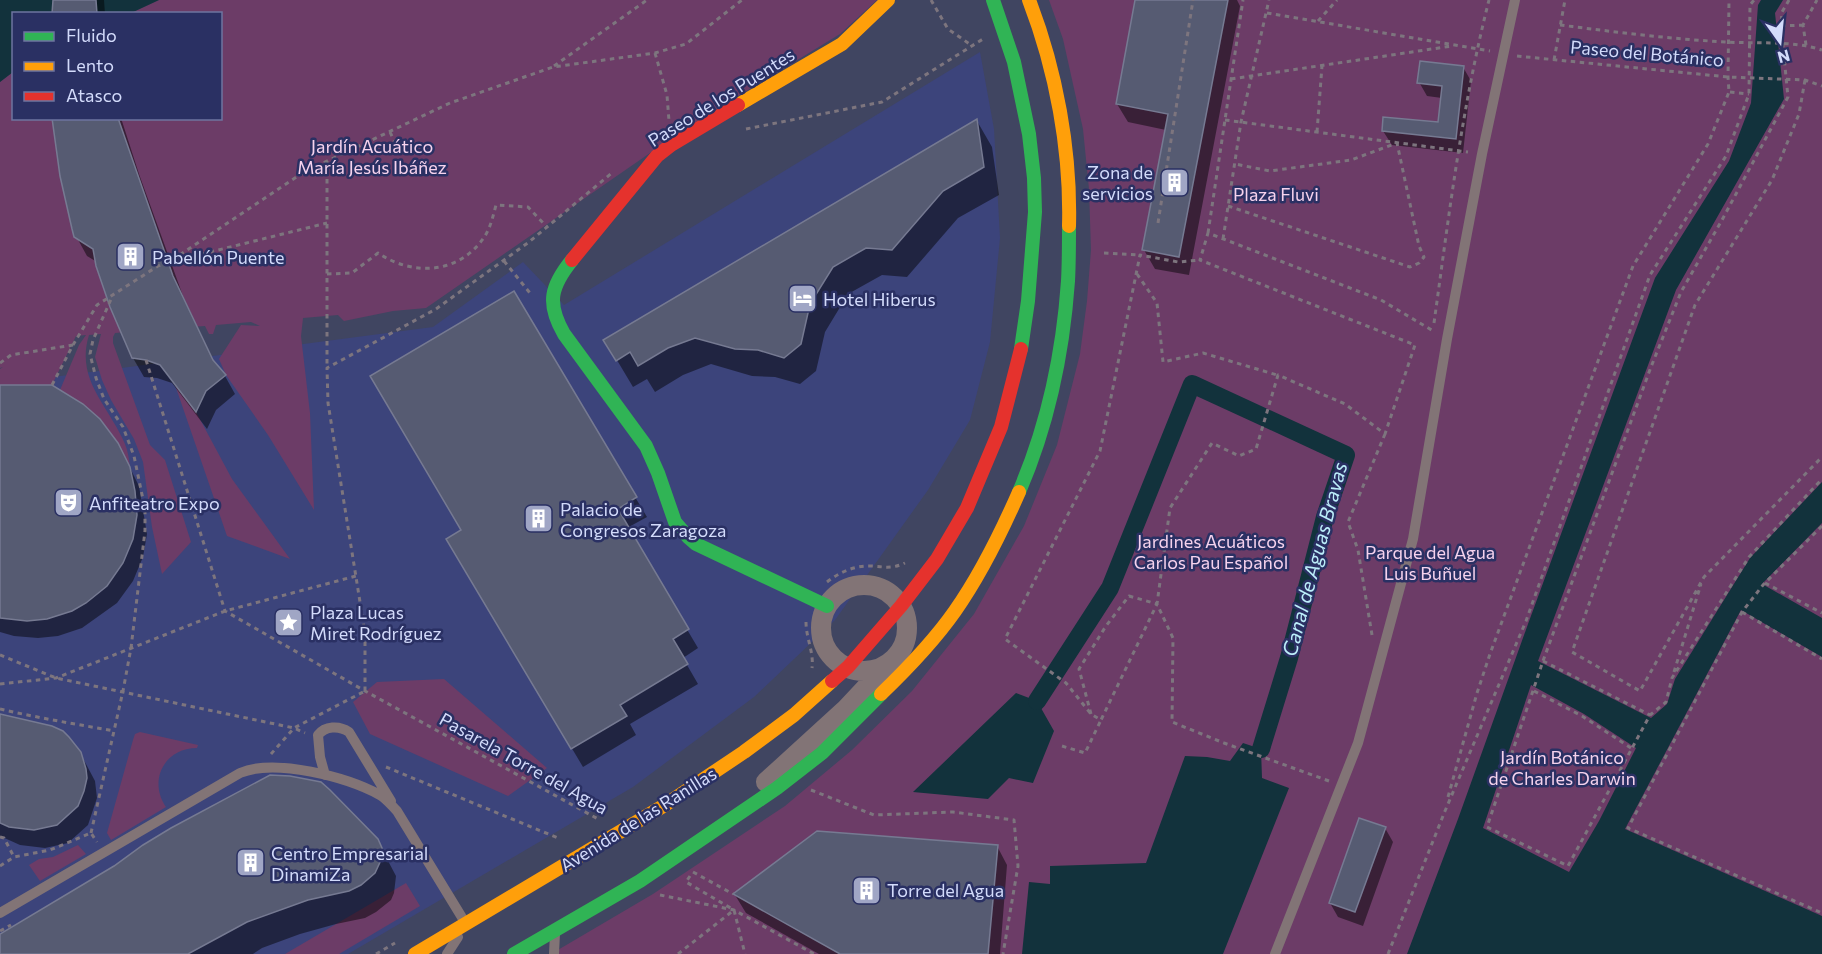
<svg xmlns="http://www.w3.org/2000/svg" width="1822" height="954" viewBox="0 0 1822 954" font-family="Commissioner,sans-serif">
<rect width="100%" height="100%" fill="#404561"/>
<path fill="#3c447b" d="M980 52 994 129 1000 238 990 342 970 420 928 490 835 620 754 697 633 787 348 954H0V384L433 327 523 262 564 305Z"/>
<path fill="#6c3c67" d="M159 0H877L840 34 689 126 426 308 393 311 344 321 338 315 303 318 301 336 310 413 314 510 268 435 226 375 219 359 241 325 260 326 251 322 216 325 213 334H209L205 326 115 333 113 337V343L150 445 165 460 191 542 162 574 152 527 143 462 134 439 111 400 102 380 95 357 101 334 89 335C75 380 109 406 125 444 128 451 129 459 130 467 110 427 98 413 60 390L79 345 86 335 76 336 52 385H0V369L3 367 0 368V82L13 72 14 118H220V14L131 13Z
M1049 0H1822V954H551L653 894 785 806 852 750 912 691 974 614 1024 526 1057 445 1080 354 1087 301 1091 250 1089 189 1083 129 1063 39Z
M174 382 195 410 232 479 290 559 227 536Z
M444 679 547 768 508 796 370 734 353 702 377 682Z
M140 732 198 745 197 748C164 748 148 781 166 807L111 840 107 833 133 740 135 734Z
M78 845 86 854 40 881 29 865 39 859 53 857Z
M406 883 420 906 339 954H285Z"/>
<path fill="#12323c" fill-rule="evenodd" d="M0 0H159L131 13 14 14 13 72 0 82Z
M1761 0H1783L1775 13 1784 99 1676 290 1538 661 1651 718 1667 704 1675 679 1750 558 1822 482V523L1762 584 1822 618V657L1741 610 1625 829 1822 916V954H1407L1458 819 1528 624 1655 278 1729 161 1751 103 1758 5ZM1531 685 1584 714 1636 748 1599 821 1569 872 1483 828Z
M1016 693 1037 701 1054 731 1033 783 1009 778 988 799 913 792Z
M1243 743 1261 749 1262 778 1289 788 1223 954H1022L1029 882 1050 884V866L1146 863 1185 756 1207 757 1230 761Z"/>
<path fill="#0007" d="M55 0H104L105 14H54Z
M1136 0H1237L1240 6 1189 275 1155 269 1144 250 1166 130 1128 122 1117 104Z
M1463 67 1471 81 1463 153 1392 145 1383 131 1439 124 1442 98 1427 96 1419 82Z
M54 118H121L139 174 183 296 216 366 225 376 235 394 216 410 207 429 172 383 157 378 144 377 133 358 97 262 87 256 76 236Z
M977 121 992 147 999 195 958 218 907 277 882 275 848 294 825 332 816 371 800 384 775 377 752 376 711 364 683 375 655 392 647 379 633 387 605 340Z
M513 293 647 517 627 528 698 648 683 658 698 684 630 724 636 735 583 767 448 540 463 530Z
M0 386 127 462 139 486 147 534 143 557 133 581 117 603 82 628 58 636 38 638 14 636 0 632Z
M0 715 75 745 86 764 95 781 97 798 88 825 68 843 45 848 20 845 0 836Z
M1385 828 1393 842 1363 926 1338 917 1330 903Z
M377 840 396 876 394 893 391 900 376 912 365 918 336 924 300 934 262 948 253 954H0V936Z
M997 846 1007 865 1000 954H819L746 913 735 895Z"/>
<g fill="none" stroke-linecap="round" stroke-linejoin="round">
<path stroke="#12323c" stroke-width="18" d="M1037 701 1110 588 1192 384 1346 455 1325 517 1289 658 1261 749"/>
</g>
<path fill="#565b72" stroke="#767a92" stroke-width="1.5" d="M53 0H96L97 14H52Z
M1135 0H1228L1179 257 1142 250 1168 114 1116 104Z
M1420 61 1464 66 1456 139 1382 131 1383 117 1438 122 1442 86 1417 83Z
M52 118H118L173 276 213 360 226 375 206 391 196 412 160 365 146 360 132 358 110 307 96 266 93 249 74 237 72 229 60 176Z
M977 119 984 167 943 191 892 250 866 248 833 267 810 304 801 344 784 358 758 350 735 349 695 338 668 348 638 366 630 352 616 361 603 340Z
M514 291 637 497 618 509 689 629 673 639 688 664 620 705 627 716 571 749 446 539 461 530 370 376Z
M0 385H52L83 404 100 419 118 443 130 467 135 491 137 515 133 539 123 563 107 586 86 603 72 611 47 619 27 621 0 618Z
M0 714 52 726 63 731 69 737 81 752 86 769 87 778 84 791 78 806 57 825 34 830 9 827 0 823Z
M270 775 290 776 321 782 330 790 378 839 382 848 381 860 375 873 361 885 349 891 308 900 247 922 188 954H0V934L114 866 143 845 171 828Z
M1359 818 1386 827 1355 912 1329 903Z
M817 831 998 845 988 954H840L733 894Z"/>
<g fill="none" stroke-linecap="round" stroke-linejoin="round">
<path stroke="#7d757e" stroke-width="3" stroke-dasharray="4.5 4.5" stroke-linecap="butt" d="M931 0 948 29 971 45
M1789 0 1782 12 1781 26 1788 97 1722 220 1681 292 1651 367 1543 661 1487 827 1568 866 1650 715 1666 702 1672 678 1749 557 1822 479
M1267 13 1490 51
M1318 21 1337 0
M1560 25C1615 32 1670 39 1726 42 1758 44 1792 40 1822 50
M1781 26 1803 25
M1806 45 1803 25 1817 0
M655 53 667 95 669 121
M1517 56 1728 77 1805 80 1822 86
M1554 60 1565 0
M554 66 647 0
M1231 79 1452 46
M1805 80 1799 114 1772 180 1695 305 1572 652 1640 691 1704 577 1822 457
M1730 92 1749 94
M1225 120 1468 152
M746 129 882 102 983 39
M390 132 398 149
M1317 132 1322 66
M327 161V368
M1228 206 1410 267 1419 263 1424 257 1419 246 1397 143 1351 160 1270 171 1235 164
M1158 223 1193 0
M1208 233 1243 0
M1223 239 1241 122 1269 0
M1104 253 1140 255
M504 261 530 293
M166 263 327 223
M327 274 352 273 378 253C414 277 460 274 485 236 491 226 493 216 496 205L528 207 547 227
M1137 274 1157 303 1163 362 1203 353 1277 375
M1434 323C1449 215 1462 106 1489 0
M146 360 225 611 365 691 598 819
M0 363 11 355 73 345
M52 385 73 345 97 305 158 266 175 258 304 172 450 103 553 67 655 53 686 44 742 0
M1822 526 1763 585 1742 612 1628 828 1822 913
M827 582C840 572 855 565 872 566 885 567 892 569 905 563
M1765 583 1822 613
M1742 612 1822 659
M806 622C806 638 814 652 812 668
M1372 635 1358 550 1348 522 1385 434
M0 655 56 678 294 728 305 733
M1543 661 1650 715
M1674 672 1701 584
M0 684 56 678 225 611 356 576
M365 691V633L328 403 327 368 436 309 529 242 613 172
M1534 691 1582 716 1631 748
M0 709C38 718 76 724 114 731
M1091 714 1079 669 1106 626 1129 596 1157 604 1101 720 1091 714 1066 683 1005 639 1100 451 1140 255 1178 262 1200 260
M1062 746 1085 753 1101 720
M271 754 294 728 365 691
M386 767 558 838
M1329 781 1224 743 1172 722 1173 638 1157 604 1170 508 1212 443 1239 456 1256 449 1278 375 1345 404 1385 434 1415 345 1200 260 1208 233 1381 300 1435 332
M811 790 874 815 953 812 1014 820 1018 866 1003 954
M1448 797 1477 693 1490 654 1633 266 1708 144 1729 92 1728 77 1729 0
M91 833 123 691 131 648 145 531V509L134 456 123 427 104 399 96 378 90 354 93 340 112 297
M0 837 4 838 14 857
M0 866 14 857 50 850 91 833 97 842
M693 872 733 894
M690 876 686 882 734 910 745 954
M660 895 734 910 814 954
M0 931 11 925
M376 954 395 943
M678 954 734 910
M1388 954 1445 811 1526 621 1650 275 1726 156 1749 94 1750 5 1754 0"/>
<path stroke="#827476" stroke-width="10" d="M325 775 320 757 318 735C325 726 339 725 349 732L391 801
M0 913 240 773C275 758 347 777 380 795 387 799 392 806 397 811L466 924
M447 954 458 937
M554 954 555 933
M1275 954 1358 743 1413 539 1447 339 1482 154 1515 0"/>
<path stroke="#827476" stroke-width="20" d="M821 628a43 43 0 1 1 86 0a43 43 0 1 1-86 0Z
M766 782 845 710 889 663"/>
<path stroke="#30b455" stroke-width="14" d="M993 0 1014 62 1029 134 1034 178 1035 212 1028 301 1021 349
M572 260C551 286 546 303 564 334L646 446 658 473 675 522 688 537 696 544 827 606
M1019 492C1047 427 1063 353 1068 281 1069 263 1069 244 1069 226
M514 954 640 881 777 788 822 753 881 694"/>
<path stroke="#ff9f0a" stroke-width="14" d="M1029 0C1056 70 1071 150 1069 226
M738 105 842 44 888 0
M881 694C908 668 934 641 955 611 981 574 1001 533 1019 492
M415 954 665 805 744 752 794 715 832 681"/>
<path stroke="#e5322d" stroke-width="14" d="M572 260 657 156 671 145 738 105
M832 681 848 667 901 606 937 559 967 508 1001 427 1021 349"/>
</g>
<defs>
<symbol id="building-square" viewBox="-11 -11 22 22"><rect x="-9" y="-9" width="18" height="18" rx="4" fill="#a0a6c5" stroke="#2a3063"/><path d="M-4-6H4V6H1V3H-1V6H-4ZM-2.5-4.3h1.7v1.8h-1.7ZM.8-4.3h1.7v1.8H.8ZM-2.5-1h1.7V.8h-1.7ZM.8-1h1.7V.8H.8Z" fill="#fff"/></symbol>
<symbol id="hotel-square" viewBox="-11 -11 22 22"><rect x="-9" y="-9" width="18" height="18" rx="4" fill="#a0a6c5" stroke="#2a3063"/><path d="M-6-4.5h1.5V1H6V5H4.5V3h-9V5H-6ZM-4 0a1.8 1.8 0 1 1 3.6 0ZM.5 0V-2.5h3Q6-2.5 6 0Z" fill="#fff"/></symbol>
<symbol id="theatre-square" viewBox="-11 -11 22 22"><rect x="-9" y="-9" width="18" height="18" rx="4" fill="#a0a6c5" stroke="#2a3063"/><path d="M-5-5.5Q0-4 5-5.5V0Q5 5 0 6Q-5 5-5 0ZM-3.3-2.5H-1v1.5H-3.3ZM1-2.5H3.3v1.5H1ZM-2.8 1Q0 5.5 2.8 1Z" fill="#fff"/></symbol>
<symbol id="sight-square" viewBox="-11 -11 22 22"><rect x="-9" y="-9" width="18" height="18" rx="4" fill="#a0a6c5" stroke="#2a3063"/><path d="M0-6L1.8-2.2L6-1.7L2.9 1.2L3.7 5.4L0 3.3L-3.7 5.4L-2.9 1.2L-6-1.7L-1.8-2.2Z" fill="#fff"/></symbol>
</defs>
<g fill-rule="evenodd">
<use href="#building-square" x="1158" y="166" width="33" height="33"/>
<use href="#building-square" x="114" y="240" width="33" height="33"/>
<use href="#hotel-square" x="786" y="282" width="33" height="33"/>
<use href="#theatre-square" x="52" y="486" width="33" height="33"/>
<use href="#building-square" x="522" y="502" width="33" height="33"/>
<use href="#sight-square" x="272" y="606" width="33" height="33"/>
<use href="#building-square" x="234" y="846" width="33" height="33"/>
<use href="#building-square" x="850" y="874" width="33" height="33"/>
</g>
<g text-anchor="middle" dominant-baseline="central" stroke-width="5" stroke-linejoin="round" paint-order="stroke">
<g font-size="18" fill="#d3dbfb" stroke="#2a3063">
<text transform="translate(1647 53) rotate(5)">Paseo del Botánico</text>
<text transform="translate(721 97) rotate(-32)">Paseo de los Puentes</text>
<text transform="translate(524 763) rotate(29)">Pasarela Torre del Agua</text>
<text transform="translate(638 819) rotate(-32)">Avenida de las Ranillas</text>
</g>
<g font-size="18" fill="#f6d2ed" stroke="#2a3063">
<text x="372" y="146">Jardín Acuático<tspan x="372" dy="21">María Jesús Ibáñez</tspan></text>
<text x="1276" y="194">Plaza Fluvi</text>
<text x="1211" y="541">Jardines Acuáticos<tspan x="1211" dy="21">Carlos Pau Español</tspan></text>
<text x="1430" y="552">Parque del Agua<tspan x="1430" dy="21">Luis Buñuel</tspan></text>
<text x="1562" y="757">Jardín Botánico<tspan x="1562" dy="21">de Charles Darwin</tspan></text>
</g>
<g font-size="18" fill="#d3dbfb" stroke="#2a3063" text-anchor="start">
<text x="1153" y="172" text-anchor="end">Zona de<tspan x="1153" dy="21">servicios</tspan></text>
<text x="152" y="257">Pabellón Puente</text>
<text x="823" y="299">Hotel Hiberus</text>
<text x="89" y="503">Anfiteatro Expo</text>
<text x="560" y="509">Palacio de<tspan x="560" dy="21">Congresos Zaragoza</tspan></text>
<text x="310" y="612">Plaza Lucas<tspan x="310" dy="21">Miret Rodríguez</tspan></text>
<text x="271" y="853">Centro Empresarial<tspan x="271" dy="21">DinamiZa</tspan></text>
<text x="887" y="890">Torre del Agua</text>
</g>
<g font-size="20" font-style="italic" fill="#bceefa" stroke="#2a3063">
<text transform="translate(1314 559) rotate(-75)">Canal de Aguas Bravas</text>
</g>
</g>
<rect x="12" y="12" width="210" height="108" fill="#2a3063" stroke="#6e74a0" stroke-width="1.5"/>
<rect x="24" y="32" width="30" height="9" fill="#30b455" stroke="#6e74a0" stroke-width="1.5"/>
<text x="66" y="42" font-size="18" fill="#d3dbfb">Fluido</text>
<rect x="24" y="62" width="30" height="9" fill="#ff9f0a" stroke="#6e74a0" stroke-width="1.5"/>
<text x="66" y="72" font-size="18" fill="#d3dbfb">Lento</text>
<rect x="24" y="92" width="30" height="9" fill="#e5322d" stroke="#6e74a0" stroke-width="1.5"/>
<text x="66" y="102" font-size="18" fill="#d3dbfb">Atasco</text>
<g transform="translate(1780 42) rotate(165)" stroke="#2a3063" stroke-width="4.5" paint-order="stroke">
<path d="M0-4.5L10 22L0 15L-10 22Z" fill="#d3dbfb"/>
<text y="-9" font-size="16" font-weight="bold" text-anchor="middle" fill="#d3dbfb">N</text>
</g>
</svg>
